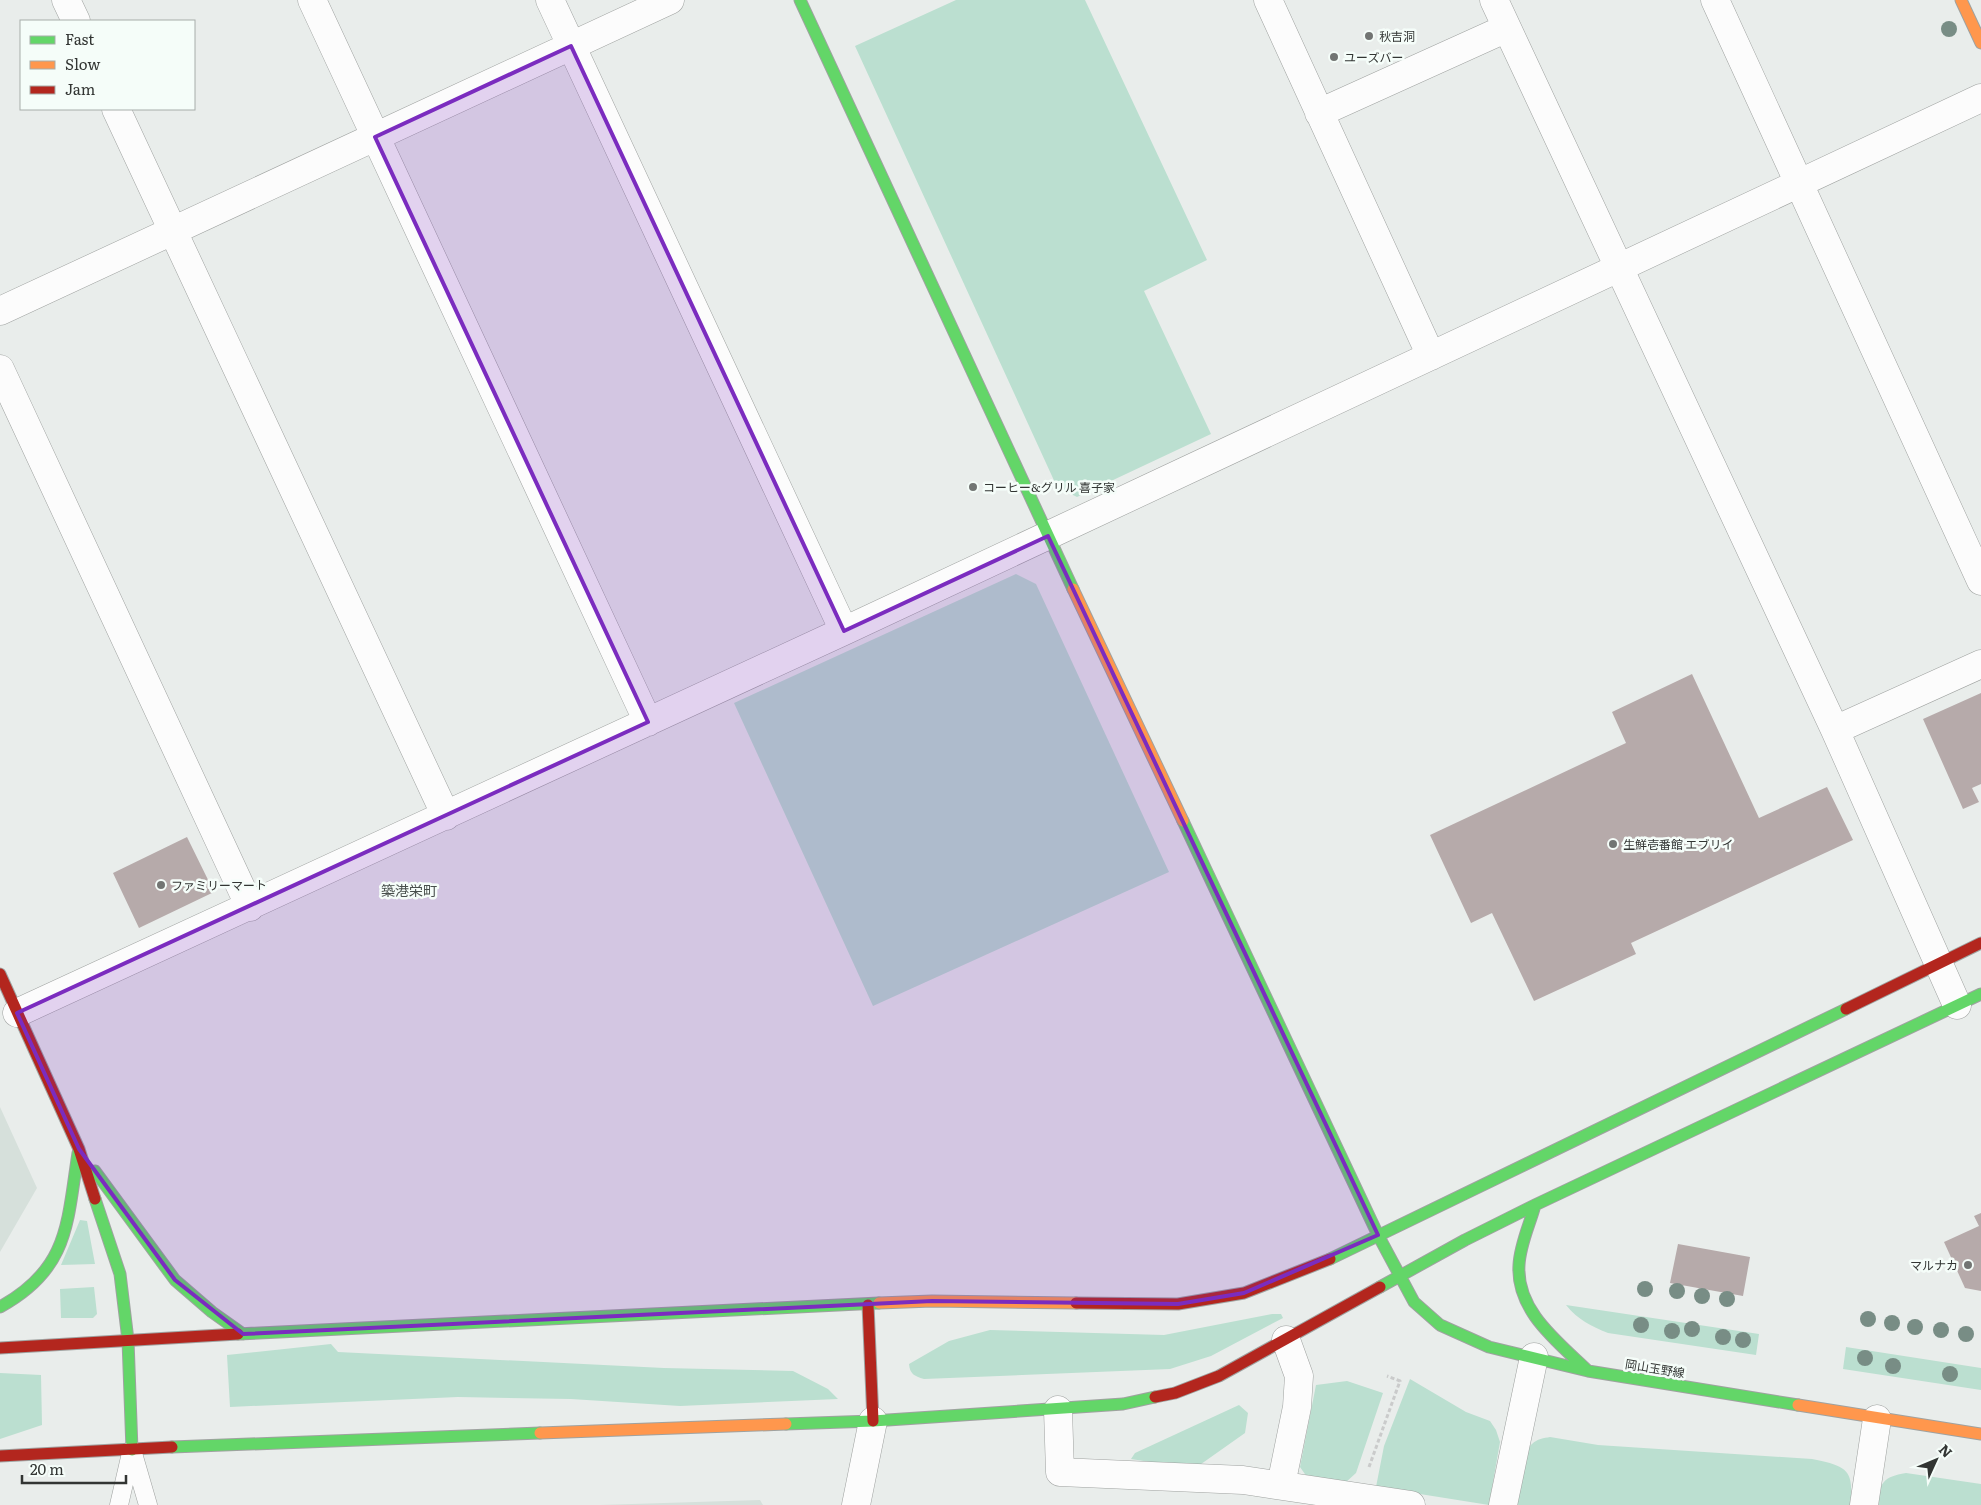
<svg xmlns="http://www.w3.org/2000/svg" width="1981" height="1505" viewBox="0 0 1981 1505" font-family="Literata,'Noto Sans JP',serif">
<rect width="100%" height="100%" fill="#e9edeb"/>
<path fill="#d6e0db" d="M0 1107 37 1188 0 1252Z
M760 1500 763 1505H600Z"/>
<path fill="#bbdfd0" d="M956 0H1085L1207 260 1144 291 1211 434 1077 497 1057 487 855 46Z
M1016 574 1036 584 1169 872 873 1006 734 703Z
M80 1220 87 1221 95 1264 61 1265Z
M94 1287 97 1314 93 1318H61L60 1289Z
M1566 1305 1759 1334 1756 1355 1608 1333C1591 1326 1578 1320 1566 1305Z
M1272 1314H1281L1283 1318 1211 1356 1170 1369 924 1379C914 1376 910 1374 909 1364L949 1341 990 1330 1164 1335Z
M331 1344 338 1352 664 1368 793 1371 828 1389 838 1399 680 1406 571 1399 458 1397 230 1407 227 1355Z
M1846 1347 1981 1368V1390L1843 1369Z
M0 1373 41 1375 42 1425 0 1439Z
M1410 1379 1466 1412 1490 1421 1496 1430 1500 1442 1489 1505 1376 1487 1384 1446Z
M1347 1381 1383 1393 1356 1473 1345 1483 1307 1477 1300 1467 1316 1385Z
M1239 1405 1248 1413 1245 1433 1194 1469 1131 1459 1135 1453Z
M1550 1437 1598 1445 1812 1459C1845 1466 1855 1468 1850 1505H1515C1518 1491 1522 1452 1532 1444 1537 1439 1544 1438 1550 1437Z
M1906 1473 1981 1484V1505H1877C1880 1482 1883 1477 1906 1473Z"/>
<path fill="#b6aaaa" d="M1692 674 1759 818 1827 787 1853 840 1631 943 1636 954 1534 1001 1492 913 1471 923 1430 835 1626 743 1612 712Z
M1981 693V784L1972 788 1979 802 1963 809 1923 719Z
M187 837 214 892 139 928 113 873Z
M1981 1213V1291L1965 1288 1944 1242 1979 1226 1974 1216Z
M1678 1244 1750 1257 1743 1296 1670 1283Z"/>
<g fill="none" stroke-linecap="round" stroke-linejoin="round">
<defs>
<path id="lane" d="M132 1450 148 1505
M119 1505 131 1453"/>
<path id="street" d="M66 0 76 21
M312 0 648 722
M550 0 844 631
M1268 0 1431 356
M1494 0 1835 730 1957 1005
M1715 0 1981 581
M116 109 446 816
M1319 113 1507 28
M0 311 670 0
M0 369 250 907
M1835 730 1981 664
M17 1013 844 631 1981 98
M1058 1410 1060 1472 1243 1480 1411 1505
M1281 1485 1297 1407 1299 1376 1286 1340
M856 1505 873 1421
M1503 1505 1534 1357
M1864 1505 1877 1419"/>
<path id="fast" d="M800 0 1073 589
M1183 821 1378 1235
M95 1171 175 1280 212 1312 243 1334
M95 1199 120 1274 128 1340 132 1450
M1535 1205C1530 1224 1520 1244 1519 1265 1516 1311 1558 1342 1588 1371
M1378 1235 1414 1302 1440 1325 1489 1347 1588 1371 1798 1405
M1330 1259 1846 1009
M1380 1287 1465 1240 1535 1205 1981 994
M0 1307C69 1269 67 1224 78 1153
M238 1334 879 1303
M786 1424 873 1421 1123 1404 1155 1397
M172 1447 540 1433"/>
<path id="slow" d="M1961 0 1981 43
M1073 589 1183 821
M879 1303 932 1301 1076 1303
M1798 1405 1981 1434
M540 1433 786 1424"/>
<path id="jam" d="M0 974 79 1149 95 1199
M1846 1009 1981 943
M1076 1303 1178 1304 1244 1293 1330 1259
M868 1305 873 1421
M0 1348 238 1334
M1155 1397 1175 1393 1219 1376 1380 1287
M0 1456 172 1447"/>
</defs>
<use href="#lane" stroke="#9fa2a0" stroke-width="19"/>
<use href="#street" stroke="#9fa2a0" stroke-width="29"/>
<use href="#fast" stroke="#9fa2a0" stroke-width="13"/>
<use href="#slow" stroke="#9fa2a0" stroke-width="13"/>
<use href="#jam" stroke="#9fa2a0" stroke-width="13"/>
<path stroke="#cacbcb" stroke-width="3" stroke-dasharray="4 2.5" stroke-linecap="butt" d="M1369 1467 1400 1381 1387 1376"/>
<use href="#lane" stroke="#fcfcfc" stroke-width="18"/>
<use href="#street" stroke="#fcfcfc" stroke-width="28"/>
<use href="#fast" stroke="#63d668" stroke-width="11"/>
<use href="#slow" stroke="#ff974d" stroke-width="11"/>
<use href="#jam" stroke="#b3261e" stroke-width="11"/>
</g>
<g fill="#788d85">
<circle cx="1949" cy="29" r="8"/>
<circle cx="1645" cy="1289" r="8"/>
<circle cx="1677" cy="1291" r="8"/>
<circle cx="1702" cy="1296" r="8"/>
<circle cx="1727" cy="1299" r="8"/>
<circle cx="1868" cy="1319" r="8"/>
<circle cx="1892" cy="1323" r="8"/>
<circle cx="1641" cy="1325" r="8"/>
<circle cx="1915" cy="1327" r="8"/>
<circle cx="1692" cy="1329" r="8"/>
<circle cx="1941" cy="1330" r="8"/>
<circle cx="1672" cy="1331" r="8"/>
<circle cx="1966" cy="1334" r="8"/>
<circle cx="1723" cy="1337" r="8"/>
<circle cx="1743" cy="1340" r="8"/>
<circle cx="1865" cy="1358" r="8"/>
<circle cx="1893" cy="1366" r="8"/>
<circle cx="1950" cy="1374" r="8"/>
</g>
<path fill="#7b2cbf" fill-opacity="0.2" stroke="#7b2cbf" stroke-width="4" stroke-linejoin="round" d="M571 46 844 631 1048 536 1378 1235 1244 1293 1178 1304 932 1301 243 1334 175 1280 79 1149 17 1013 648 722 375 137Z"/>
<g fill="#727573" stroke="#f5fdf9" stroke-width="2">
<circle cx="1369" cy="36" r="5"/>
<circle cx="1334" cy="57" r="5"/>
<circle cx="973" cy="487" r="5"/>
<circle cx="1613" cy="844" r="5"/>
<circle cx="161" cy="885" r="5"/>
<circle cx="1968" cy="1265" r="5"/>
</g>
<g text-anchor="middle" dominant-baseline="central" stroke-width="5" stroke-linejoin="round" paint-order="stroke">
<g font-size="12" fill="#323533" stroke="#f5fdf9" text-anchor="start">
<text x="1379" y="36">秋吉洞</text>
<text x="1344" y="57">ユーズバー</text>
<text x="983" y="487">コーヒー&amp;グリル 喜子家</text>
<text x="1623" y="844">生鮮壱番館 エブリイ</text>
<text x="171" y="885">ファミリーマート</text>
<text x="1958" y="1265" text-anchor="end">マルナカ</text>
</g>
<g font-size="12" fill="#323533" stroke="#f5fdf9">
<text transform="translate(1655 1368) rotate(9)">岡山玉野線</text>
</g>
<g font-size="14" fill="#484f4c" stroke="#f5fdf9">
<text x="409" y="890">築港栄町</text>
</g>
</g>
<rect x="20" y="20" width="175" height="90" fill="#f5fdf9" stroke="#a7adaa"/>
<rect x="30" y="36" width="25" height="8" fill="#63d668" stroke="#a7adaa"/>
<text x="65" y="45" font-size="15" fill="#323533">Fast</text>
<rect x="30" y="61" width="25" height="8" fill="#ff974d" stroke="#a7adaa"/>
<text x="65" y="70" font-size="15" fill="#323533">Slow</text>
<rect x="30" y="86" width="25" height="8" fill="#b3261e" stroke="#a7adaa"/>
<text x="65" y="95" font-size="15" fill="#323533">Jam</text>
<g transform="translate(1936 1460) rotate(46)" stroke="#f5fdf9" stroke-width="4" paint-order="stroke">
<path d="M0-4L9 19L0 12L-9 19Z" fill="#323533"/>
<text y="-8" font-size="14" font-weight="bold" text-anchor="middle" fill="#323533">N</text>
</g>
<path d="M22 1475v8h104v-8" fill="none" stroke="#323533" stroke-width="2.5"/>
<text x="30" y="1475" font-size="15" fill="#323533" stroke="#f5fdf9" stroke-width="4" paint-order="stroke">20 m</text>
</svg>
